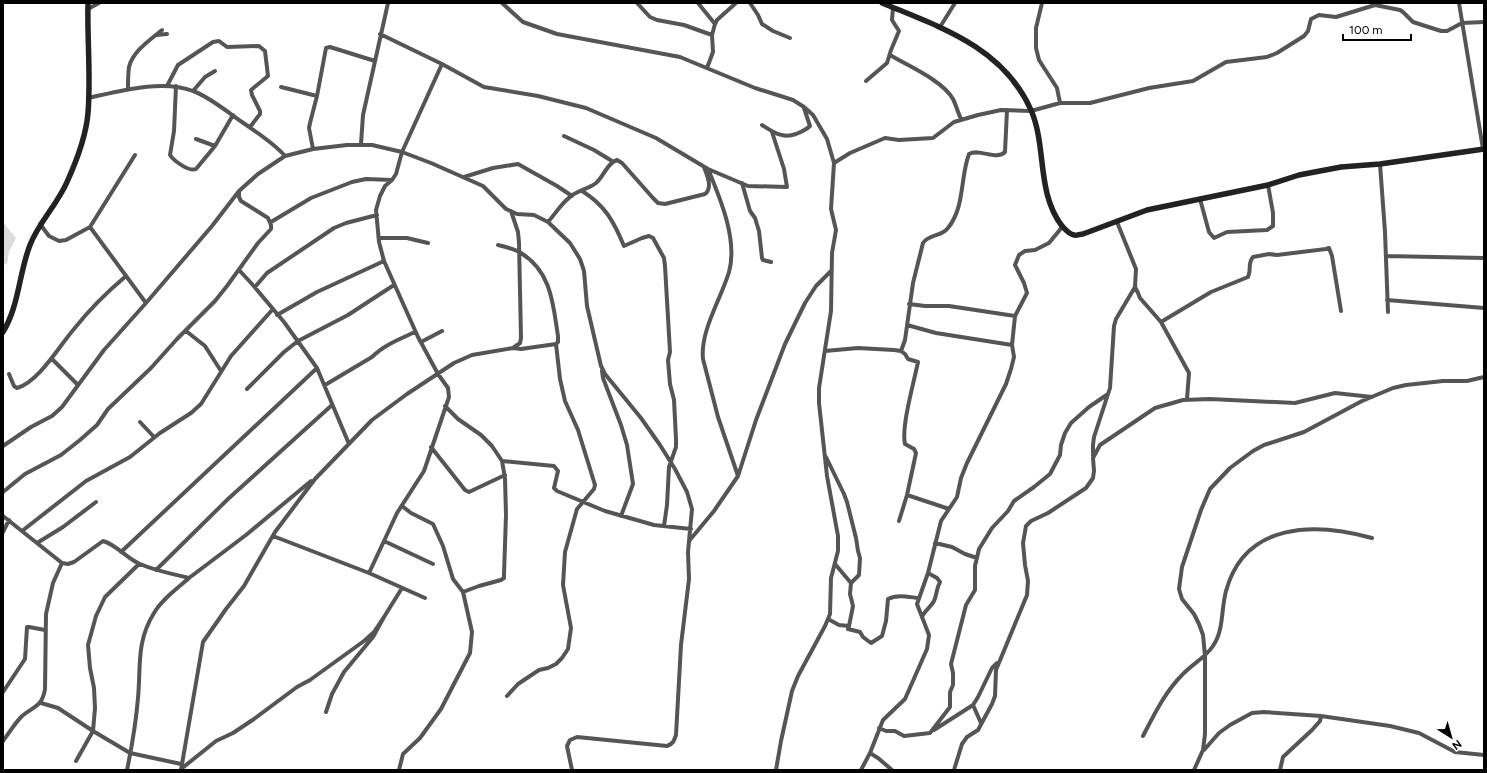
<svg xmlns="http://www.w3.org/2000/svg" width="1487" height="773" viewBox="0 0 1487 773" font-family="Figtree,sans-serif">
<rect width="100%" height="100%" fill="#fff"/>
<path fill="#dcdcdc" d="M3 222 16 238 9 252 7 265 3 262Z"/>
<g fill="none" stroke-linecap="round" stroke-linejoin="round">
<path stroke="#555" stroke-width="4" d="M502 3 523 22 557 34 680 57 755 88 793 100 804 107 813 115 827 139 834 163 831 209 836 230 832 253 831 311 819 388V403L827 476 838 536V551L831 578 830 614 825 626 798 676 792 691 781 741 776 770
M637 3 650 17 657 20 684 25 712 35
M698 3 715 24
M750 3 758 15 762 24 773 31 790 38
M1042 3 1036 28V48L1039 60 1057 88 1060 103
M1459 3 1483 149
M88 9 99 3
M940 27 955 3
M380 34 442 64 484 87 538 96 586 108 656 138 708 169 748 186 787 187 784 169 772 132
M156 35 167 34
M890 55C908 66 942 80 953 99 956 105 958 113 961 119
M707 68 713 52 712 35 715 24 717 20 736 3
M866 81 887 63 891 50 899 31 892 20 893 8
M167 86 178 65 213 42 219 41 227 47 259 46 265 51 268 76 251 90 252 95 260 111V114L250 127
M176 86 174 131 170 155C174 161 189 172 196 169L215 146 233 115
M281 87 317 96
M128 89C128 82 128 74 129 67 133 51 150 40 162 30
M193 91 205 77 215 71
M88 98C120 91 162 79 193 91 208 96 229 113 242 122 256 132 274 143 285 156L313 149 347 145H372L402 152 431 163 483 186 506 209 517 214 534 215 548 222 570 243 580 259 584 271 587 306 601 366 605 374 641 418 660 445 675 469 687 492 692 509 688 552 689 579 681 645 676 735C674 741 673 744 667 746L577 737 570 740 567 746 572 770
M762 125C773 132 782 139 796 134 801 132 806 130 810 126L804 108
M564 136 594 150 612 161
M196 139 215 146
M361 144 363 115 388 3
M313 149 309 128 310 123 317 96 326 48 330 47 375 61
M834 163 850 153 885 138 899 140 933 138 954 122 978 115 1001 110 1031 111 1060 103H1090L1149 88 1193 81 1226 62 1267 57 1277 53 1304 36 1308 31 1311 19 1319 15 1336 17 1375 5 1400 10 1403 12 1413 22 1441 31H1447L1462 23 1484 22
M1380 164 1385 232 1388 312
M708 169C720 198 738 240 729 272 721 299 700 331 703 359L718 417 738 476
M464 177 493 168 518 164 557 186 572 196
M742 183 750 211 755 218 759 231 762 258 763 260 771 262
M582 191C605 205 614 222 624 246L642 238 649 236 653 238 664 258 665 266 670 352 668 360 670 384 674 400 676 439V447L669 467 667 505 664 526
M1200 199 1209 232 1214 238 1227 232 1267 230 1273 226V213L1268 185
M271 222 311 198 352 182 366 179 392 180
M548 222C556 213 565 198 576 193 583 189 590 188 596 183 604 176 607 163 617 160L622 163 653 198 658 203 665 204 705 194C713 188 707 175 704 167
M1117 222 1136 269 1135 287 1138 293 1140 298 1161 322 1211 292 1248 277C1252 269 1247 264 1253 257L1269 254 1277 255 1326 249 1329 248 1332 256 1341 311
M40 224 49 236 59 241 66 240 90 227 135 155
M90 227 146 303
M379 238H407L428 243
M498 245C506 247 515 249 521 253 552 272 553 305 558 336V342L556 344 521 349 513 348
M1386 256 1484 258
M239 270 252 284 284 322 317 368 349 444
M255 287 267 273 334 228 346 223 377 215
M1387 300 1484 308
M909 304 925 306H949L1015 316
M277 315 317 292 384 261
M1161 322 1189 373 1187 399
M907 325 936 333 1012 345
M186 331 205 346 221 371
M421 342 442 331
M825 351 858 348 894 350 901 351 905 354 908 359 918 362C914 382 901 427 905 444L914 449 916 453 907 495 899 521
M901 351 905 340 913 283 923 243C929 234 941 237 948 228 965 207 960 178 969 154 980 148 996 161 1005 152L1007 110
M52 359 78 385
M602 371 603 378 621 425 627 445 633 484 621 516
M9 374 14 386 17 388C38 383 60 345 74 329 89 310 107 292 126 276
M325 385 372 357C384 345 400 339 415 332
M247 389 284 352 298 341 348 315 394 285
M140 422 154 437
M3 446 31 427 52 416 62 407 104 350 146 303 212 226 239 191 258 174 285 156
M431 447 465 490 469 492 505 475
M1093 456V445L1094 437 1110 388 1114 326 1116 319 1135 287
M826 457 844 494 847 502 856 538 858 551 860 558 859 575 851 583
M502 461 554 466 558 471 554 488 557 491 605 511 654 525 691 529
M3 492 25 474 61 455 80 440 97 425 108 409 151 368 177 339 215 301 227 286 258 243 271 229V225L268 218 241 201 239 197V191
M907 495 949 509
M402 506 411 513 433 524 443 546 453 579 463 592
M3 516 62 563 68 564 74 562 103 541C117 545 126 558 140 564 156 571 173 574 189 578L246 535 311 481
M22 531 86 481 130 457 160 433 191 413 201 404 231 356 273 309
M3 532 9 520
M273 536 369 573 384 541
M689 541 714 511 738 476 756 420 785 344 805 303 816 286 831 271
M37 543 63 527 96 502
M935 543 952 547 965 554 977 558
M121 552 317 368
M433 564 384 541 397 513 424 471 449 397 448 388 438 374 418 337 384 261 379 242 376 210 380 196 385 186 392 180 396 174 402 152 442 64
M156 570 228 499 332 405
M369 573 425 598
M384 617 402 588
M922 617C925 610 931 607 934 601 937 595 936 589 940 582L937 578 928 573
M828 619 839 625 849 626 853 606 850 594 851 583 835 564
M849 626 848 629 860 632 863 637 871 643 882 636 886 621 888 599C897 594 909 597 918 598
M3 692 25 659 27 627H29L45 630
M507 696 518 684 539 670 548 668 556 664 562 658 568 649 571 628 563 585 565 552 577 509 594 489 595 485 578 430 565 401 560 379 556 344
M41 703 58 708 93 731 130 753 181 764
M973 705 981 723
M879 728 886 731H895L904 736 930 733 950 707V692L953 685V673L951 664 966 605 975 590V566L979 549 992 528 1008 511 1014 501 1034 487 1050 474 1060 455 1061 445 1065 433 1071 423 1089 407 1108 394
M934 730 973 705 978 697 992 668 997 663
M1143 736C1154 715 1165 692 1182 675 1192 664 1205 658 1213 646 1224 630 1221 609 1226 591 1245 522 1315 522 1372 538
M3 741C9 733 15 723 22 716 34 706 42 707 45 689L46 614 53 583 62 563
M1204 750 1219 733 1230 725 1252 713 1264 712 1321 716 1390 726 1419 733 1455 752 1484 755
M870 753 878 758 892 770
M76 761 93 731 95 708 94 688 90 668 88 645 96 616 105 597 139 564
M181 769 216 741 233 733 254 719 297 687 310 680 364 641 374 632 384 617 373 637 344 672 332 694 326 712
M127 770C132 746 136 722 138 698 141 666 136 642 154 613 162 599 177 589 189 578
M181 770 203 642 226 609 244 586 275 532 315 479 372 420 407 394 454 363 472 355 513 348 520 343 521 338 519 243 518 232 511 211
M399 770 403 754 420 738 441 709 470 653 472 632 463 592 479 586 501 580 504 578V574L506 515 505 478 502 461 492 446 481 435 458 419 445 406
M861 770 870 753 883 720 905 699 927 649 929 635 917 604 928 573 941 521 957 497 961 478 967 463 1006 384 1011 369 1014 357 1012 345 1015 316 1027 293 1024 283 1015 265 1019 255 1025 251 1035 250 1049 243 1063 226
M954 770 962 744 967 737 978 730 992 704 995 696 996 670 1027 595 1028 581 1025 565 1023 543 1026 526 1031 521 1048 513 1086 488 1093 478 1094 471 1093 458 1100 445 1155 408 1183 400 1210 399 1295 403 1335 393 1372 397
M1194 770 1203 750 1205 734V656L1203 635 1199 624 1194 614 1182 599 1179 589 1182 567 1201 510 1210 489 1230 468 1253 451 1264 445 1304 432 1362 401 1393 388 1406 385 1443 381H1467L1484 377
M1280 770 1283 757 1312 730 1320 721 1321 716"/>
<path stroke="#222" stroke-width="5.5" d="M882 3C940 27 1003 47 1031 110 1047 147 1036 192 1062 226 1065 229 1069 234 1074 235 1076 236 1080 234 1083 234L1147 210 1268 185 1299 175 1341 167 1380 164 1484 149
M3 332C19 306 19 273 30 245 39 222 57 205 67 182 77 160 86 137 88 113 91 76 87 39 88 3"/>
</g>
<rect width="1487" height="773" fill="none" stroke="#000000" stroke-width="8"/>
<g transform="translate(1451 737) rotate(143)" stroke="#ffffff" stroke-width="3" paint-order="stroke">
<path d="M0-3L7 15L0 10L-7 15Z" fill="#000000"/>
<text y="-6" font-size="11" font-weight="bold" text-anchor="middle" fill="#000000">N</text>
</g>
<path d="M1343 34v6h68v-6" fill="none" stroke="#000000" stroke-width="2"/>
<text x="1349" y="34" font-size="12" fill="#000000" stroke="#ffffff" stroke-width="3" paint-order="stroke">100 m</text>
</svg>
